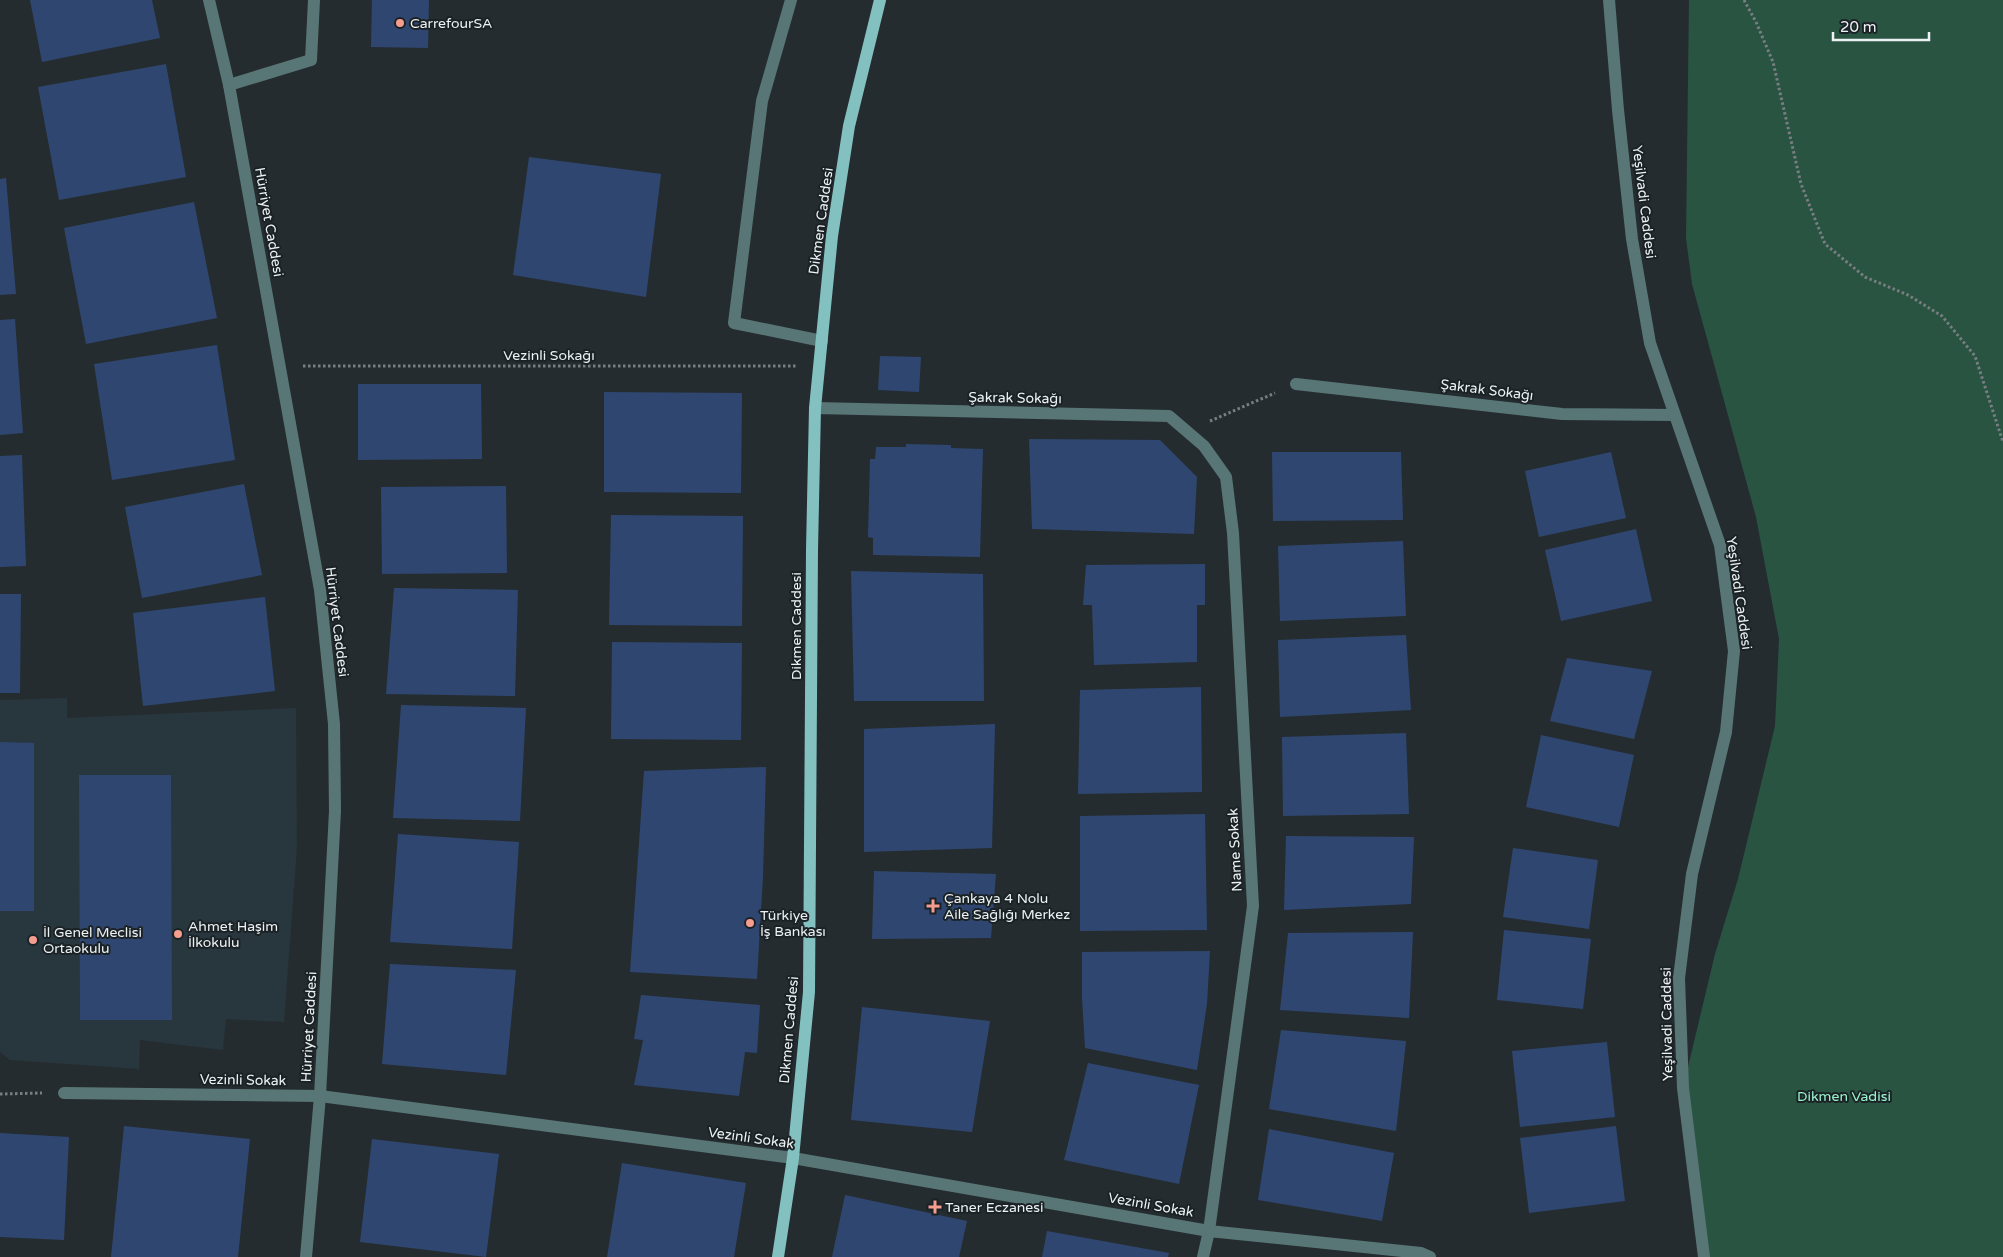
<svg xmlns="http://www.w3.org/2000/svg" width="2003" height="1257" viewBox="0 0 2003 1257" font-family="'Varela Round',sans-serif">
<rect width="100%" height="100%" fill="#252c30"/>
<path fill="#28363d" d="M67 698V718L296 708 297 847 284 1022 226 1019 223 1050 140 1040 139 1069 10 1060 0 1052V700Z"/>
<path fill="#295442" d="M1689 0H2003V1257H1704L1683 1088 1715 954 1738 879 1775 726 1779 639 1756 517 1692 284 1686 238Z"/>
<path fill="#2f4770" d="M30 0H152L160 38 42 62Z
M372 0H429L428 48 371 47Z
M166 64 186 177 59 200 38 87Z
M529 157 661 174 646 297 513 275Z
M6 178 16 294 0 295V179Z
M194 202 217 318 86 344 64 228Z
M15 319 23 433 0 435V320Z
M217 345 235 460 112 480 94 364Z
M880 356 921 357 919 392 878 390Z
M358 384H481L482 459 358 460Z
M604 392 742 393 741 493 604 492Z
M1029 439 1160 440 1197 477 1194 534 1032 529Z
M906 444 951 445V448L983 449 980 557 873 555V538L868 537 870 459H875L876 447H906Z
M1272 452H1401L1403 520 1273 521Z
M1611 452 1626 518 1539 537 1525 471Z
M22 455 26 566 0 567V456Z
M244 484 262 575 142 598 125 507Z
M506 486 507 573 382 574 381 487Z
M611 515 743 516 742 626 609 625Z
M1636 529 1652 601 1561 621 1545 550Z
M1403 541 1406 616 1280 621 1278 546Z
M1205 564V605H1197V662L1094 665 1092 605H1083L1086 565Z
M851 571 983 574 984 701H854Z
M394 588 518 590 515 696 386 694Z
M0 594H21L20 693H0Z
M265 597 275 691 143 706 133 613Z
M1406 635 1411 710 1280 717 1278 640Z
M612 642 742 643 741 740 611 739Z
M1567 658 1652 671 1634 739 1550 721Z
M1201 687 1202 792 1078 794 1080 690Z
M401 705 526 708 520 821 393 818Z
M995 724 992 848 864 852V729Z
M1406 733 1409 814 1283 816 1282 737Z
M1541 735 1634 755 1619 827 1526 807Z
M0 742 34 743V911H0Z
M766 767 763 877 757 979 630 972 644 771Z
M79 775H171L172 1020H80Z
M1205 814 1207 930 1080 931V816Z
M398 834 519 842 512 949 390 942Z
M1286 836 1414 837 1411 904 1284 910Z
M1513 848 1598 860 1589 929 1503 917Z
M874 871 996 874 991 938 872 939Z
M1504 930 1591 939 1583 1009 1497 1000Z
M1413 932 1409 1018 1280 1010 1288 933Z
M1210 951 1207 1004 1197 1070 1085 1048 1082 998V952Z
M390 964 516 970 506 1075 382 1064Z
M641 995 760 1005 757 1053 745 1052 739 1096 634 1085 643 1040 634 1039Z
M862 1007 990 1021 972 1132 851 1120Z
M1281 1030 1406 1041 1396 1131 1269 1109Z
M1607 1042 1615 1117 1520 1127 1512 1051Z
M1088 1063 1199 1085 1179 1184 1064 1160Z
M124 1126 250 1139 238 1257H111Z
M1616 1126 1625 1201 1529 1213 1520 1138Z
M1269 1129 1394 1153 1382 1221 1258 1200Z
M0 1133 69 1137 64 1240 0 1237Z
M372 1139 499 1154 486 1257 360 1242Z
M622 1163 746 1183 734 1257H607Z
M845 1195 967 1221 959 1257H832Z
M1047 1231 1169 1253 1168 1257H1042Z"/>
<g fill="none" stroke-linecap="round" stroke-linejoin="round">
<path stroke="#787e81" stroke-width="3" stroke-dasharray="2.5 2.5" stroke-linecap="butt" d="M1744 0 1756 22 1773 62 1801 184 1825 244 1865 277 1908 295 1942 316 1975 356 2003 442
M303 366H796
M1210 421 1275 393
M0 1094 42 1093"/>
<path stroke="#587676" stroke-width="12" d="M229 85 311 60 314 0"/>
<path stroke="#587676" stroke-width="12" d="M791 0 762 101 734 323 822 341
M1609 0 1618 110 1632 239 1650 343 1720 545 1734 651 1726 732 1692 874 1679 978 1683 1088 1704 1257
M1296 384 1562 414 1675 415
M815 408 1169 416 1204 446 1226 477 1233 533 1253 906 1209 1231 1203 1257
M64 1093 320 1096 793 1158 1209 1231 1421 1253 1430 1257"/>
<path stroke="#587676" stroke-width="12" d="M209 0 229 85 320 590 334 724 335 811 320 1096 306 1257"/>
<path stroke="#83c1c1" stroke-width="12" d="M778 1257 793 1158 809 992 812 550 815 408 832 236 849 126 880 0"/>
</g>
<g fill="#f59d8f" stroke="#1b2226" stroke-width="2">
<circle cx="400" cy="23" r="5"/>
<path d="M930.5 898.5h5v5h5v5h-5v5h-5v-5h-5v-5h5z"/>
<circle cx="750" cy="923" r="5"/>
<circle cx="178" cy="934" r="5"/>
<circle cx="33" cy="940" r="5"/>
<path d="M932.5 1199.5h5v5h5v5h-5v5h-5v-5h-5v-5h5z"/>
</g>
<g text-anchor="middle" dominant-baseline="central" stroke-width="4" stroke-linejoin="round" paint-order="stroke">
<g font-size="14" fill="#ecf1f3" stroke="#1b2226" text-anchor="start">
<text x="410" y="23">CarrefourSA</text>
<text x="944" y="898">Çankaya 4 Nolu<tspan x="944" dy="16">Aile Sağlığı Merkez</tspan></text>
<text x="760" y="915">Türkiye<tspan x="760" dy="16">İş Bankası</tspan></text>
<text x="188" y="926">Ahmet Haşim<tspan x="188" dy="16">İlkokulu</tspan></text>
<text x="43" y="932">İl Genel Meclisi<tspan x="43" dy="16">Ortaokulu</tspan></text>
<text x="945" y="1207">Taner Eczanesi</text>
</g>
<g font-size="14" fill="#ecf1f3" stroke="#1b2226">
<text transform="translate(1644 202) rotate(83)">Yeşilvadi Caddesi</text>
<text transform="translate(821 221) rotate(-82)">Dikmen Caddesi</text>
<text transform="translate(269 222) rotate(80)">Hürriyet Caddesi</text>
<text x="549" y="355">Vezinli Sokağı</text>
<text transform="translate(1487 390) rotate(7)">Şakrak Sokağı</text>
<text transform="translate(1015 398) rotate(1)">Şakrak Sokağı</text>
<text transform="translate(1739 593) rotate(82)">Yeşilvadi Caddesi</text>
<text transform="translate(337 622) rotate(83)">Hürriyet Caddesi</text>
<text transform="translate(796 626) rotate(-90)">Dikmen Caddesi</text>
<text transform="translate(1235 850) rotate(-93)">Name Sokak</text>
<text transform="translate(1667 1024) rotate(-91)">Yeşilvadi Caddesi</text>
<text transform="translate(309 1027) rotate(-87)">Hürriyet Caddesi</text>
<text transform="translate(789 1030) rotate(-85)">Dikmen Caddesi</text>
<text transform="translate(243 1080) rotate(1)">Vezinli Sokak</text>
<text transform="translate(751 1138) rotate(8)">Vezinli Sokak</text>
<text transform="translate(1151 1205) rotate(10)">Vezinli Sokak</text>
</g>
<g font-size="14" fill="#99f5cc" stroke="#1b2226">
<text x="1844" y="1096">Dikmen Vadisi</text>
</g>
</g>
<path d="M1833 32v8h96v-8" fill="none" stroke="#ecf1f3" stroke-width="2.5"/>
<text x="1840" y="32" font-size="15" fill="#ecf1f3" stroke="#1b2226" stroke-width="4" paint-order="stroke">20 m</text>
</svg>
